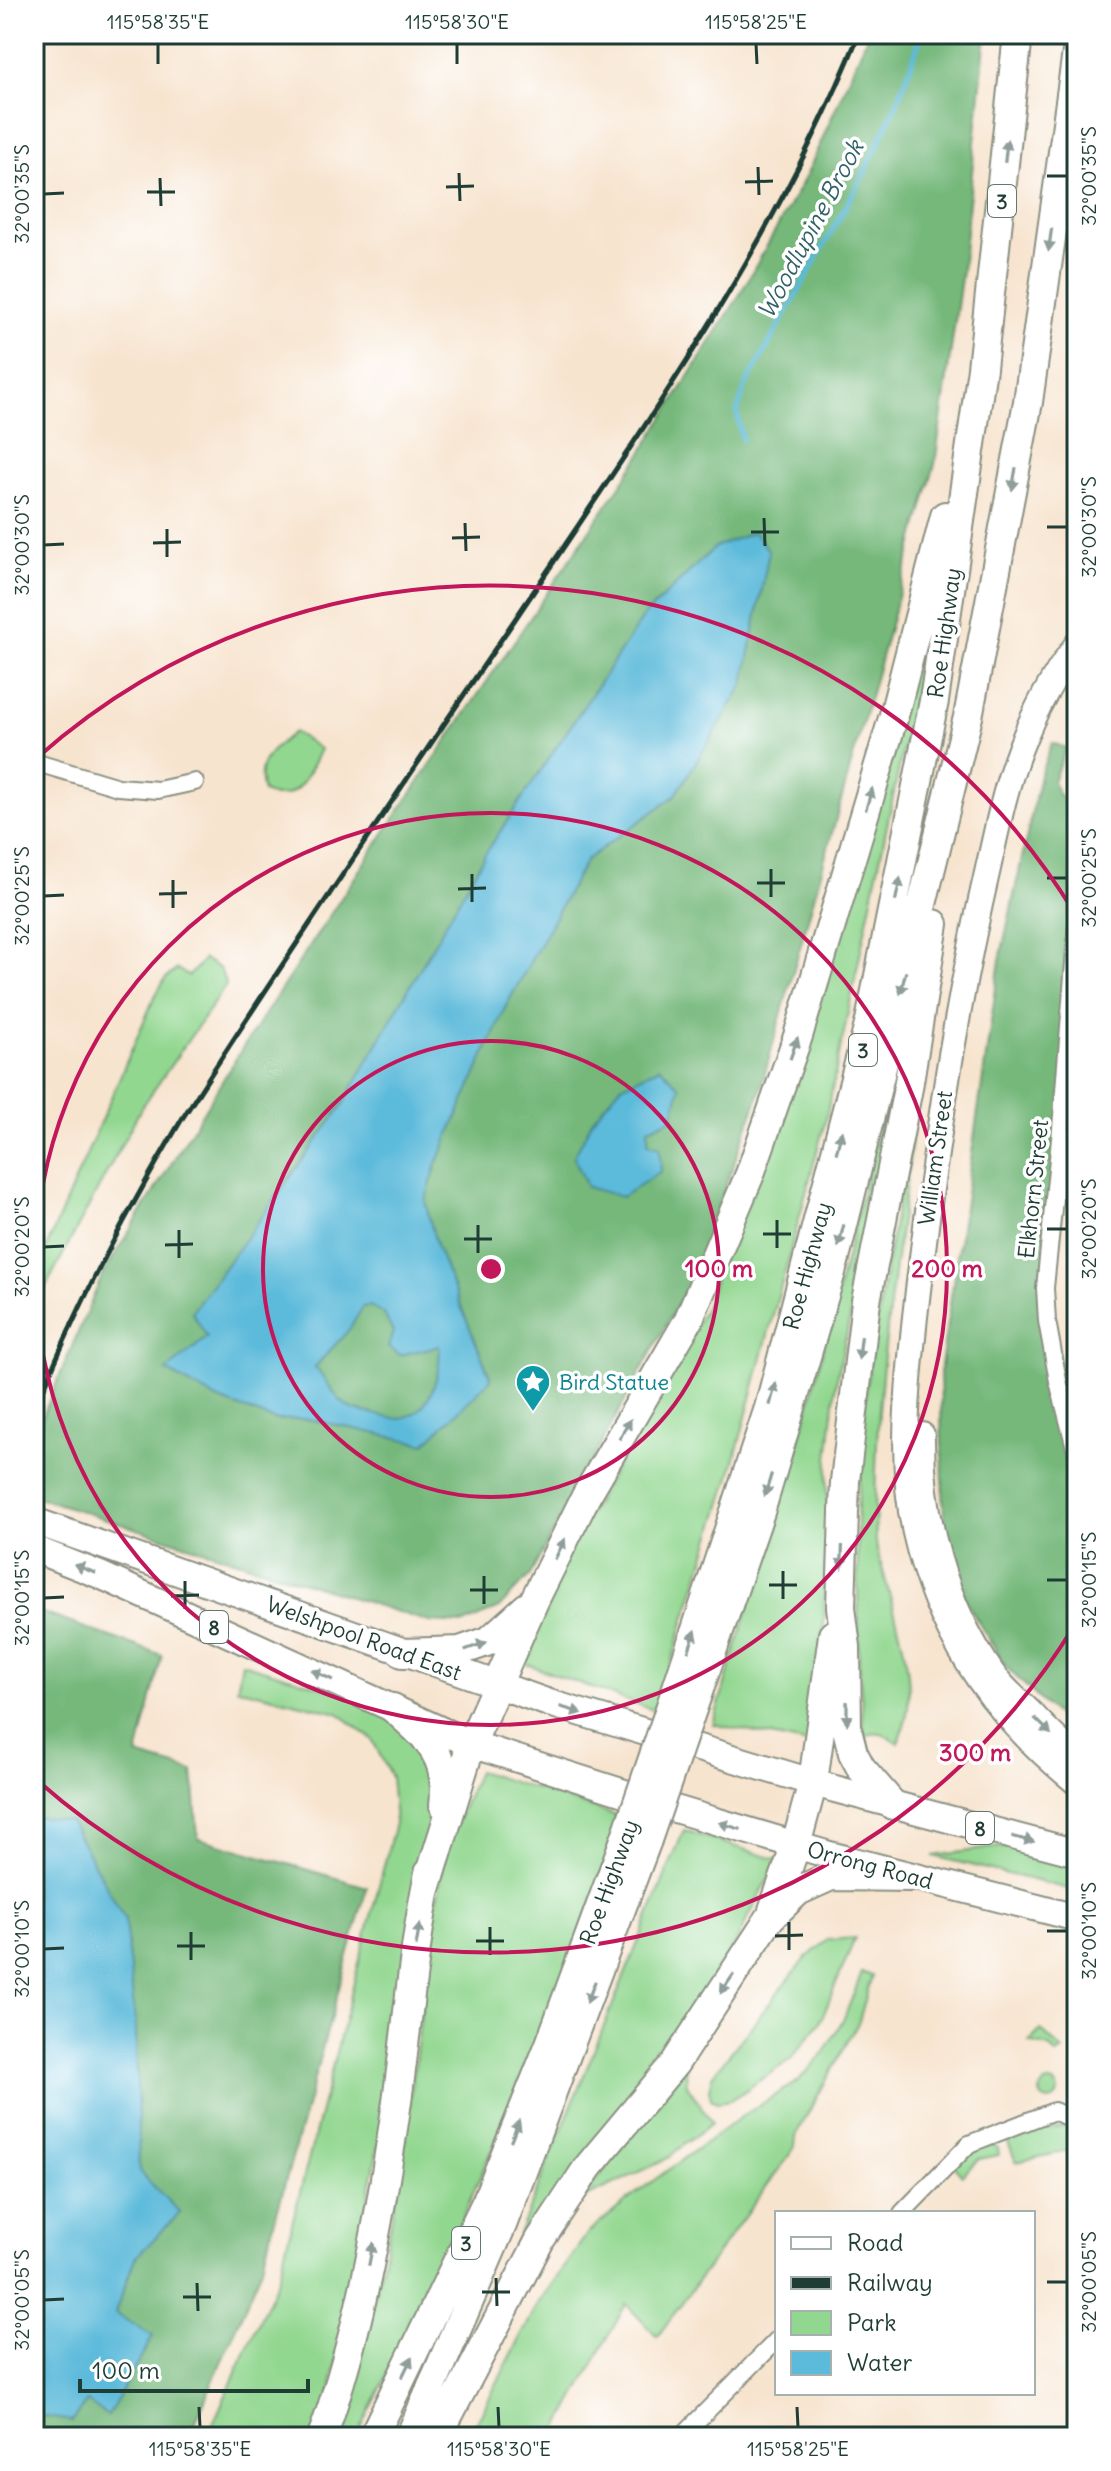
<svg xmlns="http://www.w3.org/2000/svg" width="1111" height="2471" viewBox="0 0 1111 2471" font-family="Delius,sans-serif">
<rect width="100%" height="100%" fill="#fff"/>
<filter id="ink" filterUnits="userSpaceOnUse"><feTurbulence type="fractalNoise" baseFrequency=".0125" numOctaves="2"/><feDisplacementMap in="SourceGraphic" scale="16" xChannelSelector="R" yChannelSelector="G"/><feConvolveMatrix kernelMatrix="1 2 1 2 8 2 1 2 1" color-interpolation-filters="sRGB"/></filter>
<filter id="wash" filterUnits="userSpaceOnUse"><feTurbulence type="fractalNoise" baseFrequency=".006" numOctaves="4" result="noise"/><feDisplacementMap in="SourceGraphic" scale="32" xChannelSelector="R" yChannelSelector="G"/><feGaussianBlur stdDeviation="1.8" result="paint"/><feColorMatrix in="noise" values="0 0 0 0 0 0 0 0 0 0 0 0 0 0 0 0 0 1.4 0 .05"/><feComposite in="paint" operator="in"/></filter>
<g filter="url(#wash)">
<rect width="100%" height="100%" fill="#f7e4cf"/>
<path fill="#92d790" stroke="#588a62" stroke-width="2" d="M944 552 826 1118 729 1480 656 1711 520 1662 547 1589 706 1306Z
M294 732 320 749C308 774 296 808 263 792 254 762 271 750 294 732Z
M204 959 220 969 226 985 140 1110 34 1309V1276L154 998 165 979 177 969 189 976Z
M915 983 867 1240 836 1383 828 1459 824 1621 814 1745 713 1724 807 1414Z
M920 1070C904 1227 870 1384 876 1542 877 1554 882 1566 885 1578 899 1631 923 1690 898 1743 886 1735 878 1730 864 1736L859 1662 857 1520 866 1387Z
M242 1663 393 1708 444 1770 410 1981 322 2437H207L277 2282 395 1823 391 1777 372 1739 338 1713 237 1688Z
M478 1771 616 1815 605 1867 565 1974 503 2123 454 2238 357 2437H336L383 2263 402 2164 434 1911 449 1841Z
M684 1830 778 1860 723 1967 551 2206 471 2352Z
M999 1847 1040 1851 1077 1862V1891L933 1856Z
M855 1938 820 2023 790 2060 731 2100 717 2102 711 2099 709 2089 712 2076 804 1960 827 1940Z
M862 1973 872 1975 859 2021 796 2135 795 2147 657 2337 626 2304 554 2437H469L539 2302 588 2233 639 2191 741 2117 798 2081 823 2054 844 2018Z
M1041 2030 1063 2051 1056 2055 1049 2047 1029 2042Z
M686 2067 687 2085 712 2123 663 2161 582 2199Z
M1040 2092a9 9 0 1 1 18 0a9 9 0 1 1-18 0Z
M1063 2127 1077 2129V2149L1016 2162 1005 2135Z
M991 2144 998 2148 999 2155 979 2159 962 2175 954 2166 976 2149Z"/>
<path fill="#75b87a" stroke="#4a7a57" stroke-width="2" d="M868 34H986L962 271 935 464 758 1098 691 1279 530 1575 499 1608 464 1624 429 1622 34 1496V1436L102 1276 240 1052 372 851 636 462 739 296 807 174Z
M1052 743 1066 748 1053 781 1058 794 1074 810 1061 1129 1045 1288 1077 1455V1735L1006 1667 966 1602 944 1523 940 1372 1000 960 1040 775Z
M34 1610 162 1655 137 1755 193 1771 198 1838 367 1887 261 2270 189 2437H34Z"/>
<path fill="#5cbada" stroke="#3e7c87" stroke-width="2" fill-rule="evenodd" d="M754 532 769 551 744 684 675 796 586 860 504 1010 438 1161 425 1201 437 1248 491 1379 425 1444 308 1419 274 1420 219 1400 166 1371 207 1337 192 1312 342 1106 485 854 644 616 715 547ZM370 1306 384 1314 393 1332 388 1347 400 1355 439 1346C442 1373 429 1420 395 1418 387 1418 378 1415 370 1413 365 1412 357 1411 352 1409 336 1401 326 1380 315 1367L348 1331 363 1307Z
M660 1067 680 1087 672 1119 648 1128V1144L660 1147 661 1171 622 1197 587 1187 574 1157 593 1119 621 1086Z
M34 1816 70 1821 125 1919 136 2030 139 2171 180 2213 135 2258 115 2313 153 2336 108 2416 87 2402 71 2421 34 2415Z"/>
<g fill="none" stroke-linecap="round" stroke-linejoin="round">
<path stroke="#5cbada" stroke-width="5" d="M742 440 737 412 746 385 865 172 896 106 922 34"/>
</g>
</g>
<g filter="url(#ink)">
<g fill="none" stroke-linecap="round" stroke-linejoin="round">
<defs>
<path id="minor" d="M34 762 118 787 158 790 195 782
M1074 780 1077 787
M1077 925 1061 1129 1045 1288 1047 1321 1058 1381 1077 1455
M902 2213 969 2144 1054 2111 1077 2122
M681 2437 777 2340"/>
<path id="primary" d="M1077 644C1054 675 1035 710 1021 746 1006 784 998 824 989 864 971 942 956 1020 944 1099 933 1172 923 1244 915 1317 907 1394 898 1473 919 1549 945 1646 999 1720 1077 1783
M922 1435C921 1518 945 1605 993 1674 1004 1689 1019 1701 1032 1714 1046 1729 1060 1744 1077 1756"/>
<path id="trunk" d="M34 1521 549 1703 835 1789 1077 1853
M34 1549 100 1575 471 1744 665 1806 826 1854 1077 1918"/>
<path id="motorway" d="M403 1653 460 1651 489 1641 527 1607
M393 1708C427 1738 450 1756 444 1805
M668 1715 769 1408 870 1021 934 701 982 368 1018 34
M688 1721 760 1512 834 1262 968 717 1028 402 1077 52
M893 1805 861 1768 853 1753 847 1729 846 1647 841 1607 845 1481 866 1301 908 1088 934 924
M426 1889 471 1744 534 1601 586 1496 688 1321 750 1174 798 1036 894 715 945 516
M773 1910 796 1845 813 1782 833 1635
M322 2437C359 2333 379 2224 395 2115 407 2034 412 1953 429 1873
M373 2437 487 2200 550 2044 627 1834
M410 2437 502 2225 647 1840
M437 2437 540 2240 588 2167 675 2063 770 1918 798 1891 831 1876 911 1877"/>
</defs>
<use href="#minor" stroke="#8b9082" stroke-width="20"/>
<use href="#primary" stroke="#8b9082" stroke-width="28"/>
<use href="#trunk" stroke="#8b9082" stroke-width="30"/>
<use href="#motorway" stroke="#8b9082" stroke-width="32"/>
<use href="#minor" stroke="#fff" stroke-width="16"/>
<use href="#primary" stroke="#fff" stroke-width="24"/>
<use href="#trunk" stroke="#fff" stroke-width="26"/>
<use href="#motorway" stroke="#fff" stroke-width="28"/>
<path stroke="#1f3d34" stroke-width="5" d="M34 1413C74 1310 126 1213 182 1119 305 927 434 740 561 551 673 385 784 221 859 34"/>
<defs>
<path id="motorway-bridge" d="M627 1834 668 1715
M647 1840 688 1721"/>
</defs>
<use href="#motorway-bridge" stroke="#8b9082" stroke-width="32" stroke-linecap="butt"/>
<use href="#motorway-bridge" stroke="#fff" stroke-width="28"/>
</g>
<defs><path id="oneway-solid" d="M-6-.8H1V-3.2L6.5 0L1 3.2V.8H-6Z" transform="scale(2)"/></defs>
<g fill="#8f9e9a">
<use href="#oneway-solid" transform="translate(1006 151) rotate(-84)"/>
<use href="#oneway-solid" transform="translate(1050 240) rotate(98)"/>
<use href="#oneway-solid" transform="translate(1014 479) rotate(100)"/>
<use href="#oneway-solid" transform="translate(869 799) rotate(-73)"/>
<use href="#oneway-solid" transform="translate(898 889) rotate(-78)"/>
<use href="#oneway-solid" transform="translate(903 983) rotate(104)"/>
<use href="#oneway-solid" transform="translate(794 1048) rotate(-71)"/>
<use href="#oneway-solid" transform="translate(839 1142) rotate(-76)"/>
<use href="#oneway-solid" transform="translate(841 1236) rotate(104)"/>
<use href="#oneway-solid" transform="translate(860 1348) rotate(97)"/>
<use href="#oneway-solid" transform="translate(773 1394) rotate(-75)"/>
<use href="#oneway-solid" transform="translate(625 1429) rotate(-60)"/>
<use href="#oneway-solid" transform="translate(768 1485) rotate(107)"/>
<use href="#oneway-solid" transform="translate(560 1549) rotate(-64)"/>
<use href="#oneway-solid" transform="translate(842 1557) rotate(92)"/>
<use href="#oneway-solid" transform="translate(85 1569) rotate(-159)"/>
<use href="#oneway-solid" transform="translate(692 1641) rotate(-71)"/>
<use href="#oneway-solid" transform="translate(476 1646) rotate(-19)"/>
<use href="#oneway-solid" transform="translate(322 1675) rotate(-155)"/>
<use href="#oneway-solid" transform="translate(571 1710) rotate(17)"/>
<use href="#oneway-solid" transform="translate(847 1713) rotate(90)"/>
<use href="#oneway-solid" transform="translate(1043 1726) rotate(45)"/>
<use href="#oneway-solid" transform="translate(730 1826) rotate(-163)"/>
<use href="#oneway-solid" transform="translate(1023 1839) rotate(14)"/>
<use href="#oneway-solid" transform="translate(418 1935) rotate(-80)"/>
<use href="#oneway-solid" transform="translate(727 1984) rotate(124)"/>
<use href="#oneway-solid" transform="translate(591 1992) rotate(111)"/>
<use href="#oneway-solid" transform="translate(515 2131) rotate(-68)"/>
<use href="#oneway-solid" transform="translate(371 2254) rotate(-79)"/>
<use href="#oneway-solid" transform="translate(407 2367) rotate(-64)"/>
</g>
</g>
<path fill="none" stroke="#1f3d34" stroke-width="3" d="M158 44V64M457 44V64M756 44 757 64M758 167 759 195M459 173 460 201M1047 176H1067M160 178 161 206M745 182 773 181M446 187 474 186M147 192H175M44 194 64 193M764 518 765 546M465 523 466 551M1047 527H1067M167 529V557M751 532H779M452 538 480 537M153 543 181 542M44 545 64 544M771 869V897M472 874V902M1047 878H1067M173 880V908M757 883H785M458 889 486 888M159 894 187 893M44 896 64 895M777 1220V1248M478 1225V1253M1047 1229H1067M179 1230V1258M763 1234H791M464 1239H492M165 1245 193 1244M44 1247 64 1246M783 1571V1599M484 1576V1604M1047 1580H1067M185 1581V1609M769 1585H797M470 1590H498M171 1596 199 1595M44 1598 64 1597M789 1922V1950M490 1927V1955M1047 1931H1067M191 1932V1960M775 1936 803 1935M476 1941H504M177 1946H205M44 1949 64 1948M496 2278 497 2306M1047 2282H1067M197 2283 198 2311M482 2292H510M183 2297H211M44 2300 64 2299M199 2407 200 2427M498 2407 499 2427M797 2407 798 2427"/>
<g fill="none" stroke="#c2185b" stroke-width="4">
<circle cx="491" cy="1269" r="228"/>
<circle cx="491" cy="1269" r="456"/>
<path d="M1074 1626A684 684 0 0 1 38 1781M38 757A684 684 0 0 1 1074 912"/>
</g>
<defs>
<symbol id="sight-pin" viewBox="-11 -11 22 30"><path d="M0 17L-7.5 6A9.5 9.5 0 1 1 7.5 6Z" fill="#0f9aa8" stroke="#fff"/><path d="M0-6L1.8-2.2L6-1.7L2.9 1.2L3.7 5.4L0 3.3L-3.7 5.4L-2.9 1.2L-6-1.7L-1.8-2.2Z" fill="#fff"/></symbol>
</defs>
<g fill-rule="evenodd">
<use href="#sight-pin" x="513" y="1362" width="40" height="54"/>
</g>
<g text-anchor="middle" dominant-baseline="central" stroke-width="7" stroke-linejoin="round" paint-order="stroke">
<g fill="#fff" stroke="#627771" stroke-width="2">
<rect x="988" y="185" width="28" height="32" rx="6"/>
<rect x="849" y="1034" width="28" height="32" rx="6"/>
<rect x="200" y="1611" width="28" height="32" rx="6"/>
<rect x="966" y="1812" width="28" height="32" rx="6"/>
<rect x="452" y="2227" width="28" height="32" rx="6"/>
</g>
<g font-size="20" font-weight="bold" fill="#1f3d34">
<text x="1002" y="201">3</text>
<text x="863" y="1050">3</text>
<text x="214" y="1627">8</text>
<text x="980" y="1828">8</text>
<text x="466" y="2243">3</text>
</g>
<g font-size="22" fill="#1f3d34" stroke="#fff">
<text transform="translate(944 633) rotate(-82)">Roe Highway</text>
<text transform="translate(935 1158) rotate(-82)">William Street</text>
<text transform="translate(1033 1189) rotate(-84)">Elkhorn Street</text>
<text transform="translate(807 1266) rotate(-75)">Roe Highway</text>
<text transform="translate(364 1638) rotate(20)">Welshpool Road East</text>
<text transform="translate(870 1865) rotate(15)">Orrong Road</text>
<text transform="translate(609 1882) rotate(-70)">Roe Highway</text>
</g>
<g font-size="22" fill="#0d838f" stroke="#fff" text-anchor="start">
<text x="559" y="1382">Bird Statue</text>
</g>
<g font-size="24" font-style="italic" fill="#316266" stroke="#fff">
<text transform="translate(810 229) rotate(-62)">Woodlupine Brook</text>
</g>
</g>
<circle cx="491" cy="1269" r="12" fill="#c2185b" stroke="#fff" stroke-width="4"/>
<g font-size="24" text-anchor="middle" font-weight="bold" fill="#c2185b" stroke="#fff" stroke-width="7" stroke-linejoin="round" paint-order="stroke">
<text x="719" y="1277">100 m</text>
<text x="947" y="1277">200 m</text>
<text x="975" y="1761">300 m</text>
</g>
<rect width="1111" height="2471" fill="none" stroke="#fff" stroke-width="88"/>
<rect x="775" y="2211" width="260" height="184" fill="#ffffff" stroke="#a5b1ae" stroke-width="2"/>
<rect x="791" y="2237" width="40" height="12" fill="#ffffff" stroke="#a5b1ae" stroke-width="2"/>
<text x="847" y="2251" font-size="24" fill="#1f3d34">Road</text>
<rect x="791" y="2277" width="40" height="12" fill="#1f3d34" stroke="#a5b1ae" stroke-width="2"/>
<text x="847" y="2291" font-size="24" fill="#1f3d34">Railway</text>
<rect x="791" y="2311" width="40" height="24" fill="#92d790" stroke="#a5b1ae" stroke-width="2"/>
<text x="847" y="2331" font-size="24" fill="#1f3d34">Park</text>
<rect x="791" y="2351" width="40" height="24" fill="#5cbada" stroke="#a5b1ae" stroke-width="2"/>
<text x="847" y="2371" font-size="24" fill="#1f3d34">Water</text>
<path d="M80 2379v12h228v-12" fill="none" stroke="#1f3d34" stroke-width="4"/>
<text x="92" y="2379" font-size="24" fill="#1f3d34" stroke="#ffffff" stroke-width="6" paint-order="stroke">100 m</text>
<rect x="44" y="44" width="1023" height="2383" fill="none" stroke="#1f3d34" stroke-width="3"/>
<g font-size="20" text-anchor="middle" fill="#1f3d34">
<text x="158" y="29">115°58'35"E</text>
<text x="457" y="29">115°58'30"E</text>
<text x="756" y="29">115°58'25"E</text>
<text transform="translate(1089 176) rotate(-90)" y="7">32°00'35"S</text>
<text transform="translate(22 194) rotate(-90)" y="7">32°00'35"S</text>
<text transform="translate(1089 527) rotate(-90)" y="7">32°00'30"S</text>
<text transform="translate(22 545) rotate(-90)" y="7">32°00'30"S</text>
<text transform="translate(1089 878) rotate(-90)" y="7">32°00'25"S</text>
<text transform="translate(22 896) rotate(-90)" y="7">32°00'25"S</text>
<text transform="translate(1089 1229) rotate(-90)" y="7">32°00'20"S</text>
<text transform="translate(22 1247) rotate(-90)" y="7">32°00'20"S</text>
<text transform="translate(1089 1580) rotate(-90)" y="7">32°00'15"S</text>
<text transform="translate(22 1598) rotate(-90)" y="7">32°00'15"S</text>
<text transform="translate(1089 1931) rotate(-90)" y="7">32°00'10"S</text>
<text transform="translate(22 1949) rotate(-90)" y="7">32°00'10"S</text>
<text transform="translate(1089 2282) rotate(-90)" y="7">32°00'05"S</text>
<text transform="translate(22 2300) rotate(-90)" y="7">32°00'05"S</text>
<text x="200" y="2456">115°58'35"E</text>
<text x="499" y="2456">115°58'30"E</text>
<text x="798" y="2456">115°58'25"E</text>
</g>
</svg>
